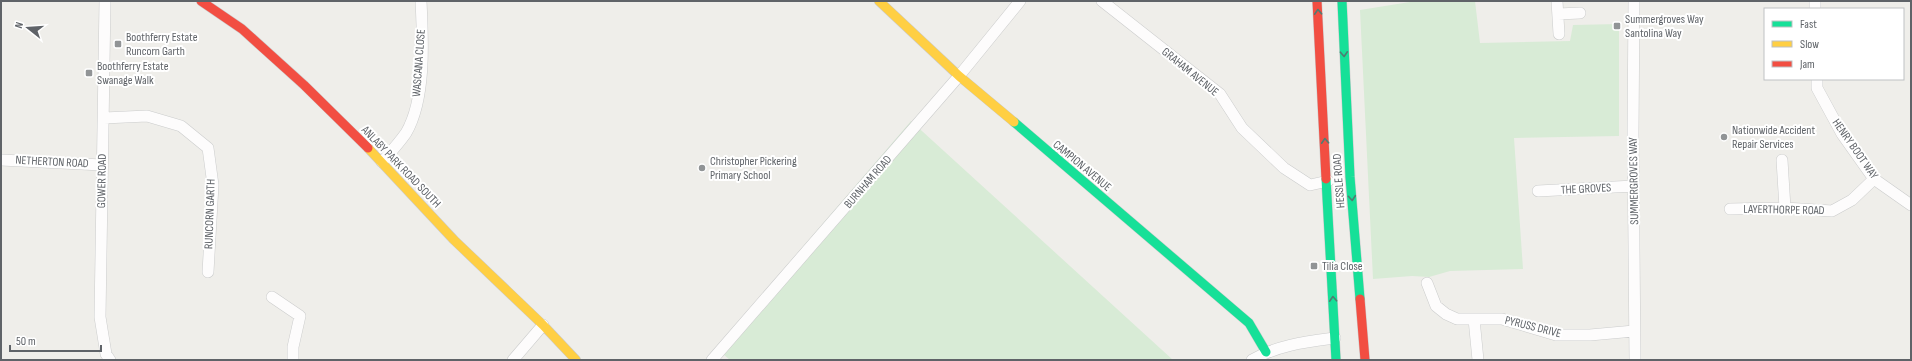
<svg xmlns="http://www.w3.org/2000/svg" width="1912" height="361" viewBox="0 0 1912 361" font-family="'Sofia Sans Condensed',sans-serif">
<rect width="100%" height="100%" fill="#efeeea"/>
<path fill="#d8ebd6" d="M1416 1H1475L1480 43 1570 41 1573 25 1619 24V136L1514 138 1523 269 1450 271 1429 277 1412 276 1373 279 1360 10Z
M911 121 1173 360H730L716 348Z"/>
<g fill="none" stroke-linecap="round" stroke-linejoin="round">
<defs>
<path id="street" d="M105 1 100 317 106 354 110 360
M1102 1 1220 94 1242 128 1284 168 1310 185 1328 181
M1557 1 1559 34
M1634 1 1633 133 1635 360
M1815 9V1
M1558 14 1580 13
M1817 79V88L1842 134 1874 179 1911 205
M104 118 147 116 181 126 208 148 213 185 208 272
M1 160 102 165
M1782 160 1785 208
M382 162C390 153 399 143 406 133 426 99 423 40 421 1
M1538 191 1634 186
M1730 209 1785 208 1832 211 1852 200 1874 179
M1427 283 1436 306 1446 314 1457 319H1502L1556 335H1590L1634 331
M272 297 300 316 293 347V360
M1474 319 1478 360
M513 360 543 325
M712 360 959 76 1020 1
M1252 360C1278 345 1305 342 1335 338"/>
<path id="fast" d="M1342 1 1350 177 1360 299
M1014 122 1249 323 1266 352
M1326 179 1336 360"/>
<path id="slow" d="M879 1 959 76 1014 122
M368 148 454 240 543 325 576 360"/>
<path id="jam" d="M201 1 242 29 304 85 368 148
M1317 1 1326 179
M1360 299 1365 360"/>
</defs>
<use href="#street" stroke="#cbcccc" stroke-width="12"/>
<use href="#fast" stroke="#cacacb" stroke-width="10"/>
<use href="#slow" stroke="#cacacb" stroke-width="10"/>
<use href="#jam" stroke="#cacacb" stroke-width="10"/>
<use href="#street" stroke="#fdfcfc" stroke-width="11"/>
<use href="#fast" stroke="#16e098" stroke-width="9"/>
<use href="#slow" stroke="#ffcf43" stroke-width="9"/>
<use href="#jam" stroke="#f24e42" stroke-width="9"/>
</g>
<defs><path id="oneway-chevron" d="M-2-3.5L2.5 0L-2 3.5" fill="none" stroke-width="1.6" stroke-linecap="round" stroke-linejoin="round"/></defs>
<g stroke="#507c72">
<use href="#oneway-chevron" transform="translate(1318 12) rotate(-93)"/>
<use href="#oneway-chevron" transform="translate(1344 54) rotate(87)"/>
<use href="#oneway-chevron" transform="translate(1325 141) rotate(-93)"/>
<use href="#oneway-chevron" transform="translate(1352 198) rotate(85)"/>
<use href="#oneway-chevron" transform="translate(1333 299) rotate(-93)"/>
</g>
<g fill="#919496" stroke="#fff" stroke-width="1.5">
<rect x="1613" y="22" width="8" height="8" rx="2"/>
<rect x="114" y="40" width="8" height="8" rx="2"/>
<rect x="85" y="69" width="8" height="8" rx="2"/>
<circle cx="1724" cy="137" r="4"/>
<circle cx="702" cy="168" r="4"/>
<rect x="1310" y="262" width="8" height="8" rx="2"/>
</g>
<g text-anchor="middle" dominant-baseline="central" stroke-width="4" stroke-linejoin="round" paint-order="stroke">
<g font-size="12" fill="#5f6368" stroke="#fff" text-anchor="start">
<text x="1625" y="19">Summergroves Way<tspan x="1625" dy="14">Santolina Way</tspan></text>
<text x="126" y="37">Boothferry Estate<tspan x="126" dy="14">Runcorn Garth</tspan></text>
<text x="97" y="66">Boothferry Estate<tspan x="97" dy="14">Swanage Walk</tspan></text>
<text x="1732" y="130">Nationwide Accident<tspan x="1732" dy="14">Repair Services</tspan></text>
<text x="710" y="161">Christopher Pickering<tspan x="710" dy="14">Primary School</tspan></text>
<text x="1322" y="266">Tilia Close</text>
</g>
<g font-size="12" fill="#5f6368" stroke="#fff">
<text transform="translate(419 63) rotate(-86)">WASCANA CLOSE</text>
<text transform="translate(1190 72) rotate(39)">GRAHAM AVENUE</text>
<text transform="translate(1855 149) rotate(55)">HENRY BOOT WAY</text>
<text transform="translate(52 162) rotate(3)">NETHERTON ROAD</text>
<text transform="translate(1082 166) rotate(40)">CAMPION AVENUE</text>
<text transform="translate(401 167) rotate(46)">ANLABY PARK ROAD SOUTH</text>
<text transform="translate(102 181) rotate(-89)">GOWER ROAD</text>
<text transform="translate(1339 181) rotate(-94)">HESSLE ROAD</text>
<text transform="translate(1634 181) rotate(-91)">SUMMERGROVES WAY</text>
<text transform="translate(868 182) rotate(-49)">BURNHAM ROAD</text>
<text transform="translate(1586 189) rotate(-3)">THE GROVES</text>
<text transform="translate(1784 210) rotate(1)">LAYERTHORPE ROAD</text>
<text transform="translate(210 214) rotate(-88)">RUNCORN GARTH</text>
<text transform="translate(1533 327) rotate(14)">PYRUSS DRIVE</text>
</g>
</g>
<rect width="1912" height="361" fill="none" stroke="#5f6368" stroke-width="4"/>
<rect x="1764" y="8" width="140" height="72" fill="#ffffff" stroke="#bfc1c3"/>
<rect x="1772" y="21" width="20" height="6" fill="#16e098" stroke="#bfc1c3"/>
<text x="1800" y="28" font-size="12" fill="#5f6368">Fast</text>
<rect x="1772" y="41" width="20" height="6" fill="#ffcf43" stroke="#bfc1c3"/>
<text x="1800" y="48" font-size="12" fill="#5f6368">Slow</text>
<rect x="1772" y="61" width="20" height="6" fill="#f24e42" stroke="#bfc1c3"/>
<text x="1800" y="68" font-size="12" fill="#5f6368">Jam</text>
<g transform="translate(28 28) rotate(287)" stroke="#ffffff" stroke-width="3" paint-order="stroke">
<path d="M0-3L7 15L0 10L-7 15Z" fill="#5f6368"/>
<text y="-6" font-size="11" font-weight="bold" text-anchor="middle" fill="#5f6368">N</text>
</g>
<path d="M10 345v6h91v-6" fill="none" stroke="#5f6368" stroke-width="2"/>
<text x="16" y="345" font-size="12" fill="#5f6368" stroke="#ffffff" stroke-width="3" paint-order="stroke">50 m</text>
</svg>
